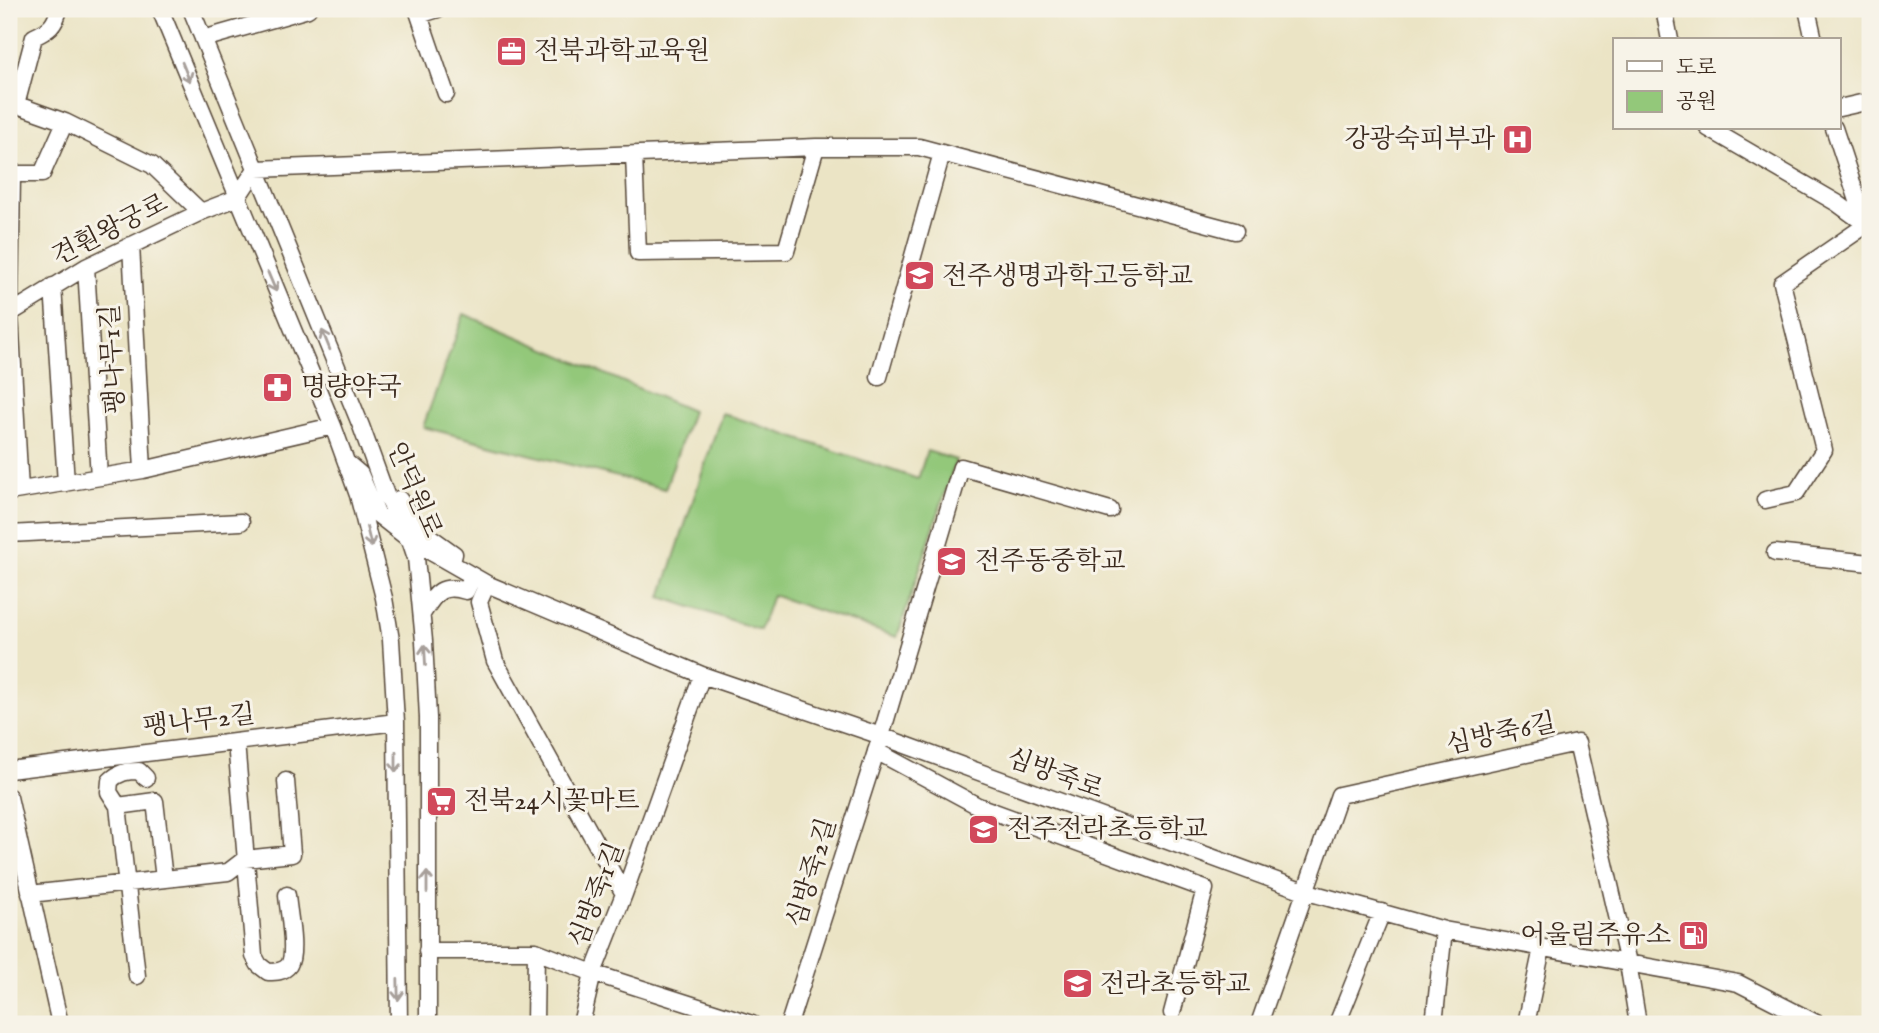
<svg xmlns="http://www.w3.org/2000/svg" width="1879" height="1033" viewBox="0 0 1879 1033" font-family="'IM FELL English','Noto Serif KR',serif">
<rect width="100%" height="100%" fill="#f7f3e8"/>
<filter id="ink" filterUnits="userSpaceOnUse"><feTurbulence type="fractalNoise" baseFrequency=".0143" numOctaves="2"/><feDisplacementMap in="SourceGraphic" scale="14" xChannelSelector="R" yChannelSelector="G"/><feConvolveMatrix kernelMatrix="1 2 1 2 8 2 1 2 1" color-interpolation-filters="sRGB"/></filter>
<filter id="wash" filterUnits="userSpaceOnUse"><feTurbulence type="fractalNoise" baseFrequency=".00686" numOctaves="4" result="noise"/><feDisplacementMap in="SourceGraphic" scale="28" xChannelSelector="R" yChannelSelector="G"/><feGaussianBlur stdDeviation="1.57" result="paint"/><feColorMatrix in="noise" values="0 0 0 0 0 0 0 0 0 0 0 0 0 0 0 0 0 1.4 0 .05"/><feComposite in="paint" operator="in"/></filter>
<g filter="url(#wash)">
<rect width="100%" height="100%" fill="#ebe4c5"/>
<path fill="#93c87a" stroke="#67794c" stroke-width="2" d="M464 314 692 411 665 489 423 427Z
M722 413 918 479 927 451 956 460 897 637 772 595 760 630 661 597Z"/>
</g>
<g filter="url(#ink)">
<g fill="none" stroke-linecap="round" stroke-linejoin="round">
<defs>
<path id="minor" d="M160 9 333 426 358 495 384 598 391 640 396 722 399 1024
M191 9 361 426 386 495 410 540 416 558 424 641 428 718V1024
M417 9 446 94
M1664 9 1670 40
M1807 9 1814 40
M419 15 438 9
M203 39 308 9
M9 102 65 122 152 165 201 212
M16 105 34 37C49 30 55 26 59 9
M1839 108 1870 101
M1708 128 1837 203 1867 225
M634 155 638 253 786 251 816 147
M131 245 143 470
M86 267 99 477
M53 286 66 483
M9 314 86 267 201 212 237 198 256 169 816 147H919L1235 231
M879 377 942 153
M346 462 360 474 377 514 410 540 487 584 702 675 881 736 1304 891 1444 930 1738 983 1818 1024
M20 490 10 313 12 174H42L65 122
M9 492 143 470 333 426
M399 499 419 529 454 554 453 558
M1765 500 1796 493 1824 450 1782 283 1866 225 1834 128
M9 534 241 522
M1775 553 1870 563
M487 584 479 602 495 661 624 894
M422 614C435 594 440 583 466 591L473 576
M236 742 254 956 259 965 268 972C275 972 284 972 289 965 297 951 288 911 287 895
M876 751 978 806 1205 889 1172 1013
M9 770 396 722
M9 797 60 1024
M118 806 155 801 164 879
M30 894 228 872 245 859 292 854 286 781
M427 951H536L593 973 752 1024
M137 976 118 806 109 792 110 781C119 772 127 771 139 771L146 778
M535 1024 536 951
M581 1024 593 973 624 894 702 675
M789 1024 881 736 961 467 1110 510
M1259 1024 1339 795 1577 743 1628 963 1638 1024
M1337 1024 1382 912
M1434 1024 1444 930
M1526 1024 1542 948"/>
</defs>
<use href="#minor" stroke="#554637" stroke-width="19"/>
<use href="#minor" stroke="#fff" stroke-width="16"/>
</g>
<defs><path id="oneway-shaft" d="M-6 0H5M1.5-3L5.5 0L1.5 3" fill="none" stroke-width="1.6" stroke-linecap="round" stroke-linejoin="round" transform="scale(1.75)"/></defs>
<g stroke="#a79f9a">
<use href="#oneway-shaft" transform="translate(186 72) rotate(68)"/>
<use href="#oneway-shaft" transform="translate(272 282) rotate(67)"/>
<use href="#oneway-shaft" transform="translate(326 340) rotate(-112)"/>
<use href="#oneway-shaft" transform="translate(369 537) rotate(76)"/>
<use href="#oneway-shaft" transform="translate(425 655) rotate(-93)"/>
<use href="#oneway-shaft" transform="translate(396 762) rotate(90)"/>
<use href="#oneway-shaft" transform="translate(427 882) rotate(-90)"/>
<use href="#oneway-shaft" transform="translate(398 990) rotate(89)"/>
</g>
</g>
<defs>
<symbol id="office-square" viewBox="-11 -11 22 22"><rect x="-9" y="-9" width="18" height="18" rx="4" fill="#d1495b" stroke="#f7f3e8"/><path d="M-6-3h4V-5.5h4V-3h4V5H-6ZM-1-4.5V-3h2v-1.5ZM-6 0V1H6V0Z" fill="#fff"/></symbol>
<symbol id="hospital-square" viewBox="-11 -11 22 22"><rect x="-9" y="-9" width="18" height="18" rx="4" fill="#d1495b" stroke="#f7f3e8"/><path d="M-5-5h3v3.5h4V-5h3V5h-3V1.5h-4V5h-3Z" fill="#fff"/></symbol>
<symbol id="school-square" viewBox="-11 -11 22 22"><rect x="-9" y="-9" width="18" height="18" rx="4" fill="#d1495b" stroke="#f7f3e8"/><path d="M0-5L7-2L0 1L-7-2ZM-4 1L0 2.5L4 1V4Q0 6-4 4Z" fill="#fff"/></symbol>
<symbol id="pharmacy-square" viewBox="-11 -11 22 22"><rect x="-9" y="-9" width="18" height="18" rx="4" fill="#d1495b" stroke="#f7f3e8"/><path d="M-2-6h4v4h4v4h-4v4h-4v-4h-4v-4h4Z" fill="#fff"/></symbol>
<symbol id="supermarket-square" viewBox="-11 -11 22 22"><rect x="-9" y="-9" width="18" height="18" rx="4" fill="#d1495b" stroke="#f7f3e8"/><path d="M-6-5.5h2.5l.6 2H6L4.5 2H-2.5L-4.4-4H-6ZM-1.5 3.2a1.3 1.3 0 1 0 .1 0ZM3 3.2a1.3 1.3 0 1 0 .1 0Z" fill="#fff"/></symbol>
<symbol id="fuel-square" viewBox="-11 -11 22 22"><rect x="-9" y="-9" width="18" height="18" rx="4" fill="#d1495b" stroke="#f7f3e8"/><path d="M-5.5-6h7V0h2V4h1.3V-2.5L3-4.5l.8-.8L6-3V5H2.5V1h-1V6h-7ZM-4.2-4.7v3.2H.2V-4.7Z" fill="#fff"/></symbol>
</defs>
<g fill-rule="evenodd">
<use href="#office-square" x="494" y="34" width="35" height="35"/>
<use href="#hospital-square" x="1500" y="122" width="35" height="35"/>
<use href="#school-square" x="902" y="258" width="35" height="35"/>
<use href="#pharmacy-square" x="260" y="370" width="35" height="35"/>
<use href="#school-square" x="934" y="544" width="35" height="35"/>
<use href="#supermarket-square" x="424" y="784" width="35" height="35"/>
<use href="#school-square" x="966" y="812" width="35" height="35"/>
<use href="#fuel-square" x="1676" y="918" width="35" height="35"/>
<use href="#school-square" x="1060" y="966" width="35" height="35"/>
</g>
<g text-anchor="middle" dominant-baseline="central" stroke-width="6" stroke-linejoin="round" paint-order="stroke">
<g font-size="26" fill="#3b2a1e" stroke="#f7f3e8" text-anchor="start">
<text x="534" y="51">전북과학교육원</text>
<text x="1495" y="139" text-anchor="end">강광숙피부과</text>
<text x="942" y="276">전주생명과학고등학교</text>
<text x="301" y="387">명량약국</text>
<text x="975" y="561">전주동중학교</text>
<text x="464" y="801">전북24시꽃마트</text>
<text x="1007" y="829">전주전라초등학교</text>
<text x="1671" y="935" text-anchor="end">어울림주유소</text>
<text x="1100" y="984">전라초등학교</text>
</g>
<g font-size="26" fill="#3b2a1e" stroke="#f7f3e8">
<text transform="translate(110 230) rotate(-27)">견훤왕궁로</text>
<text transform="translate(113 359) rotate(-93)">팽나무1길</text>
<text transform="translate(414 490) rotate(67)">안덕원로</text>
<text transform="translate(199 721) rotate(-7)">팽나무2길</text>
<text transform="translate(1501 734) rotate(-12)">심방죽6길</text>
<text transform="translate(1055 774) rotate(20)">심방죽로</text>
<text transform="translate(812 873) rotate(-73)">심방죽2길</text>
<text transform="translate(597 895) rotate(-69)">심방죽1길</text>
</g>
</g>
<rect width="1879" height="1033" fill="none" stroke="#f7f3e8" stroke-width="35"/>
<rect x="1613" y="38" width="228" height="91" fill="#f7f3e8" stroke="#aca397" stroke-width="2"/>
<rect x="1627" y="61" width="35" height="10" fill="#ffffff" stroke="#aca397" stroke-width="2"/>
<text x="1676" y="74" font-size="21" fill="#3b2a1e">도로</text>
<rect x="1627" y="91" width="35" height="21" fill="#93c87a" stroke="#aca397" stroke-width="2"/>
<text x="1676" y="108" font-size="21" fill="#3b2a1e">공원</text>
</svg>
